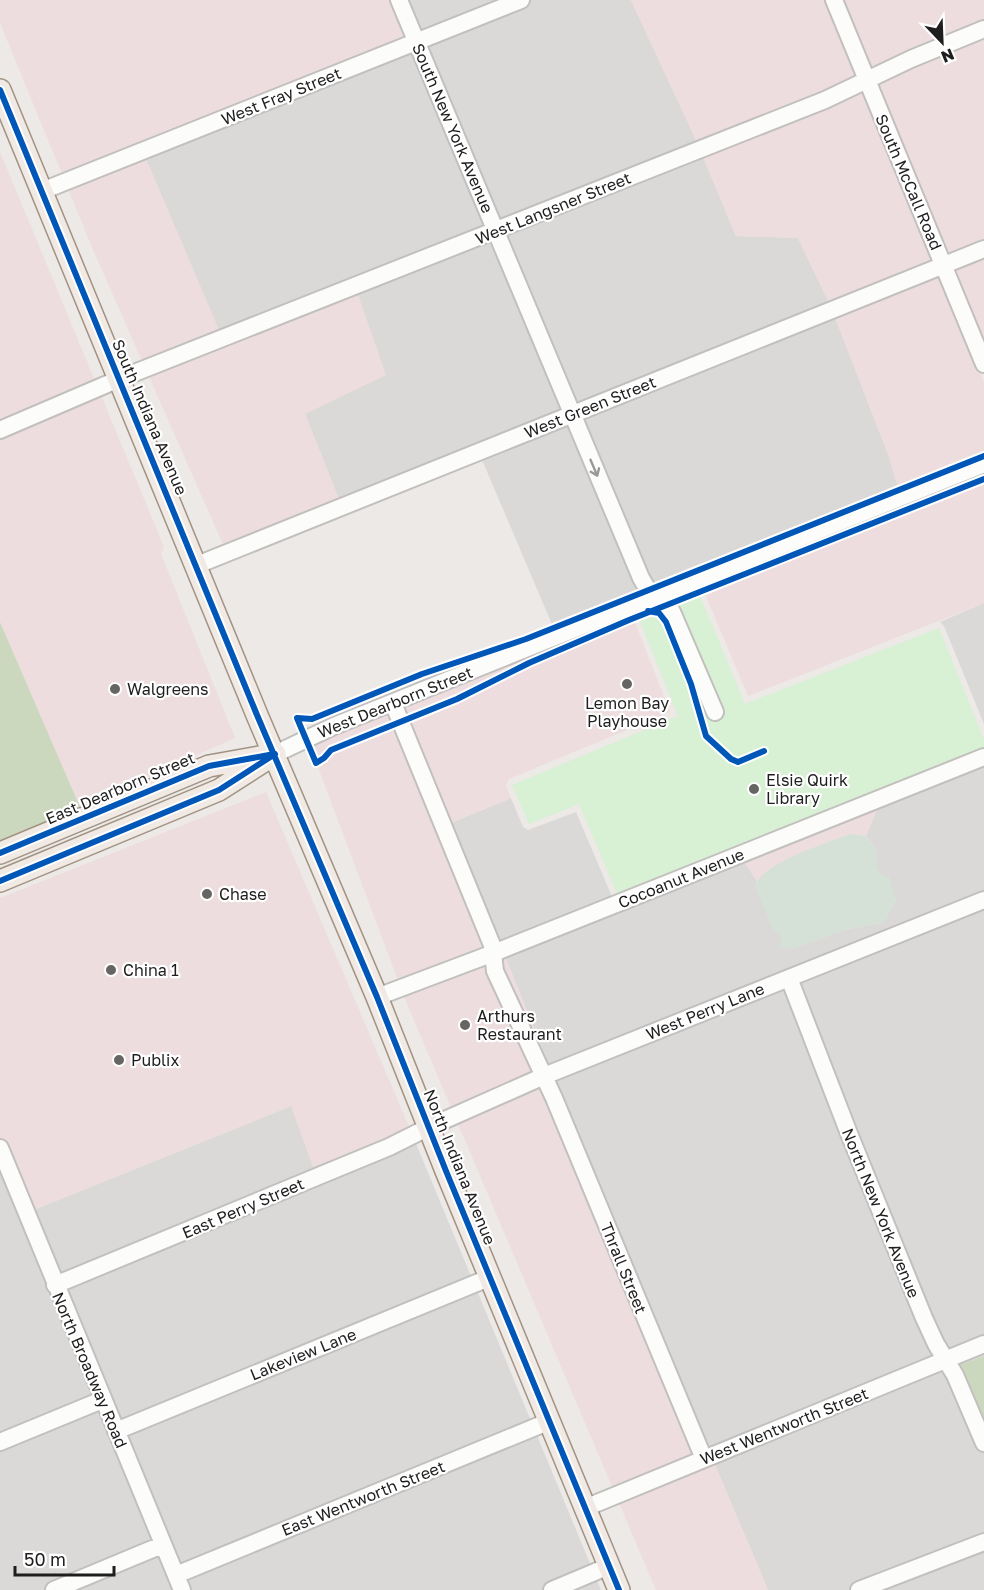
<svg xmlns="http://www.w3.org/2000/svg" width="984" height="1590" viewBox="0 0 984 1590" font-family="'Golos Text',sans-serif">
<rect width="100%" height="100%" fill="#ece9e6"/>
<path fill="#dbd9d8" d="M397 0H631L696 140 736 236 798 238 831 307 888 454 899 490 554 629 477 448 341 504 305 414 222 338 143 152Z
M984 603V724L944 626 940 622Z
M984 757V1356L952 1368 984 1445V1590H768L620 1241 451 823 511 798 523 827 528 830 576 812 613 899 731 858 745 863 757 881 755 886 796 947 848 929 881 923 885 920 896 900 877 869V852L866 836 876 812 884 797Z
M291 1106 410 1129 601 1590H0V1145L26 1213Z"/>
<path fill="#edddde" d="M0 0H397L414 43 143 152 222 337 354 283 386 375 305 414 341 504 226 551 94 252 0 23Z
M631 0H827L984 382V455L899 490 888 454 831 307 798 238 736 236 696 140Z
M842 0H984V345Z
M0 152 164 547 161 554 235 738 80 807 0 622Z
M984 472V603L748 696 705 594 701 590H697L637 615 634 620 670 712 509 779 506 785 511 798 451 823 620 1241 768 1590H656L405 999 310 746Z
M266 792 410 1129 313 1167 291 1106 26 1213 0 1145V898Z
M884 797 876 812 866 836 850 834 815 847 772 868 757 881 745 864 731 858Z"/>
<path fill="#ccd8bd" d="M0 622 80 807 0 841Z
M984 1356V1445L951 1368Z"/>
<path fill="#d5e1d7" d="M850 834 866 836 877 852V869L881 875 889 877 896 900 885 921 881 923 848 929 792 949 779 947 782 937 772 928 755 886C762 863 829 842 850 834Z"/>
<path fill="#d8f0d3" d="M700 596 745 704 939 628 984 740V750L618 896 579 804 529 824 512 785 678 716 640 621Z"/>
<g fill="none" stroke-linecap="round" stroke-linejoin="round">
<defs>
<path id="minor" d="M399 0 641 578 648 590 667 605 672 612 715 712
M834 0 984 364
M42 191 521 0
M0 430 119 379 825 100 911 59 984 29
M197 565 984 249
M393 703 492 945 495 971 554 1098 704 1459
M275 754 334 726 984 464
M789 978 848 1131 924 1318 936 1344 955 1375 984 1443
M377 997 491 954 984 757
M0 1148 182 1590
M55 1285 389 1147 429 1127 544 1076 984 900
M116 1431 491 1277
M0 1442 102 1400
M585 1508 984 1344
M176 1575 550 1421
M54 1590 162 1545
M552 1590 609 1566
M859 1590 984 1542"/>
<path id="major" d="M0 90 257 715 377 997 446 1171 619 1590
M0 853 209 766 265 756
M0 881 219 790 275 754"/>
</defs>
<use href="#minor" stroke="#c2c0bf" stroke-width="20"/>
<use href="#major" stroke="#a19384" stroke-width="24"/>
<use href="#minor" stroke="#fcfcfb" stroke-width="16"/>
<use href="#major" stroke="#f0e9e4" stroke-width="21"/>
<defs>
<path id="cycleway" d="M0 90 257 715 377 997 446 1171 619 1590
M984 456 526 639 422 674 312 719 297 718 316 763 324 758 331 750 457 699 529 663 629 620 984 479
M648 611 659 613 666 622 691 684 706 736 731 759 738 762 764 751
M0 853 209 766 269 755
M0 881 219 790 275 754"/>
</defs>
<use href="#cycleway" stroke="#fff" stroke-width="10"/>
<use href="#cycleway" stroke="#0057b8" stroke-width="6"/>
</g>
<defs><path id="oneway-shaft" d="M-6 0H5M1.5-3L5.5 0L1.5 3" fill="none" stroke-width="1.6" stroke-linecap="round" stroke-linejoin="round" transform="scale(1.5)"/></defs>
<use stroke="#989898" href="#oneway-shaft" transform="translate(594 468) rotate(67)"/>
<g fill="#666564" stroke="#fff" stroke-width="2">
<circle cx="627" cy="684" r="6"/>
<circle cx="115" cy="689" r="6"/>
<circle cx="754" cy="789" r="6"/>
<circle cx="207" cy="894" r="6"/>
<circle cx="111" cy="970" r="6"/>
<circle cx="465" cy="1025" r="6"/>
<circle cx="119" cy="1060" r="6"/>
</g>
<g text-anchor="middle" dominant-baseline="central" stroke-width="4.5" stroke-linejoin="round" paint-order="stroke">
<g font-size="16" fill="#1e1e1e" stroke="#fff">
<text transform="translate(281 96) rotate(-22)">West Fray Street</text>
<text transform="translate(453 128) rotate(67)">South New York Avenue</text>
<text transform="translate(909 182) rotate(67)">South McCall Road</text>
<text transform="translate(553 208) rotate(-22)">West Langsner Street</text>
<text transform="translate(590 407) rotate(-22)">West Green Street</text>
<text transform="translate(150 417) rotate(67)">South Indiana Avenue</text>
<text transform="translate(395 702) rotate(-22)">West Dearborn Street</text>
<text transform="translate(120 788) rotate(-23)">East Dearborn Street</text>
<text transform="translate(681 878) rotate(-22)">Cocoanut Avenue</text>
<text transform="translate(705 1011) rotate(-22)">West Perry Lane</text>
<text transform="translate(460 1167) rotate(68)">North Indiana Avenue</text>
<text transform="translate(243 1208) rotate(-23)">East Perry Street</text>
<text transform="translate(881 1213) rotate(68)">North New York Avenue</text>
<text transform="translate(624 1268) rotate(68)">Thrall Street</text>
<text transform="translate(303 1354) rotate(-22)">Lakeview Lane</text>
<text transform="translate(90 1370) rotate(67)">North Broadway Road</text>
<text transform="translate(784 1426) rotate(-22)">West Wentworth Street</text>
<text transform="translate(363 1498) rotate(-22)">East Wentworth Street</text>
</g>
<g font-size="16" fill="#1e1e1e" stroke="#fff" text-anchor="start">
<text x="127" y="689">Walgreens</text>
<text x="627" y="703" text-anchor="middle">Lemon Bay<tspan x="627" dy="18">Playhouse</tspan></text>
<text x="766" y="780">Elsie Quirk<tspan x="766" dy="18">Library</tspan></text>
<text x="219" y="894">Chase</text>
<text x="123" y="970">China 1</text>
<text x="477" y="1016">Arthurs<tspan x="477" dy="18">Restaurant</tspan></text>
<text x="131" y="1060">Publix</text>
</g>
</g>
<g transform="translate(942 42) rotate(157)" stroke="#ffffff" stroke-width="4.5" paint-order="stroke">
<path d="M0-4.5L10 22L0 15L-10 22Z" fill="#1e1e1e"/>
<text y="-9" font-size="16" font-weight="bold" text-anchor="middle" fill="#1e1e1e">N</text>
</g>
<path d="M15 1566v9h99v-9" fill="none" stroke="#1e1e1e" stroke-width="3"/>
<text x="24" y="1566" font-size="18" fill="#1e1e1e" stroke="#ffffff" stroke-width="4.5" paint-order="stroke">50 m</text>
</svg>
